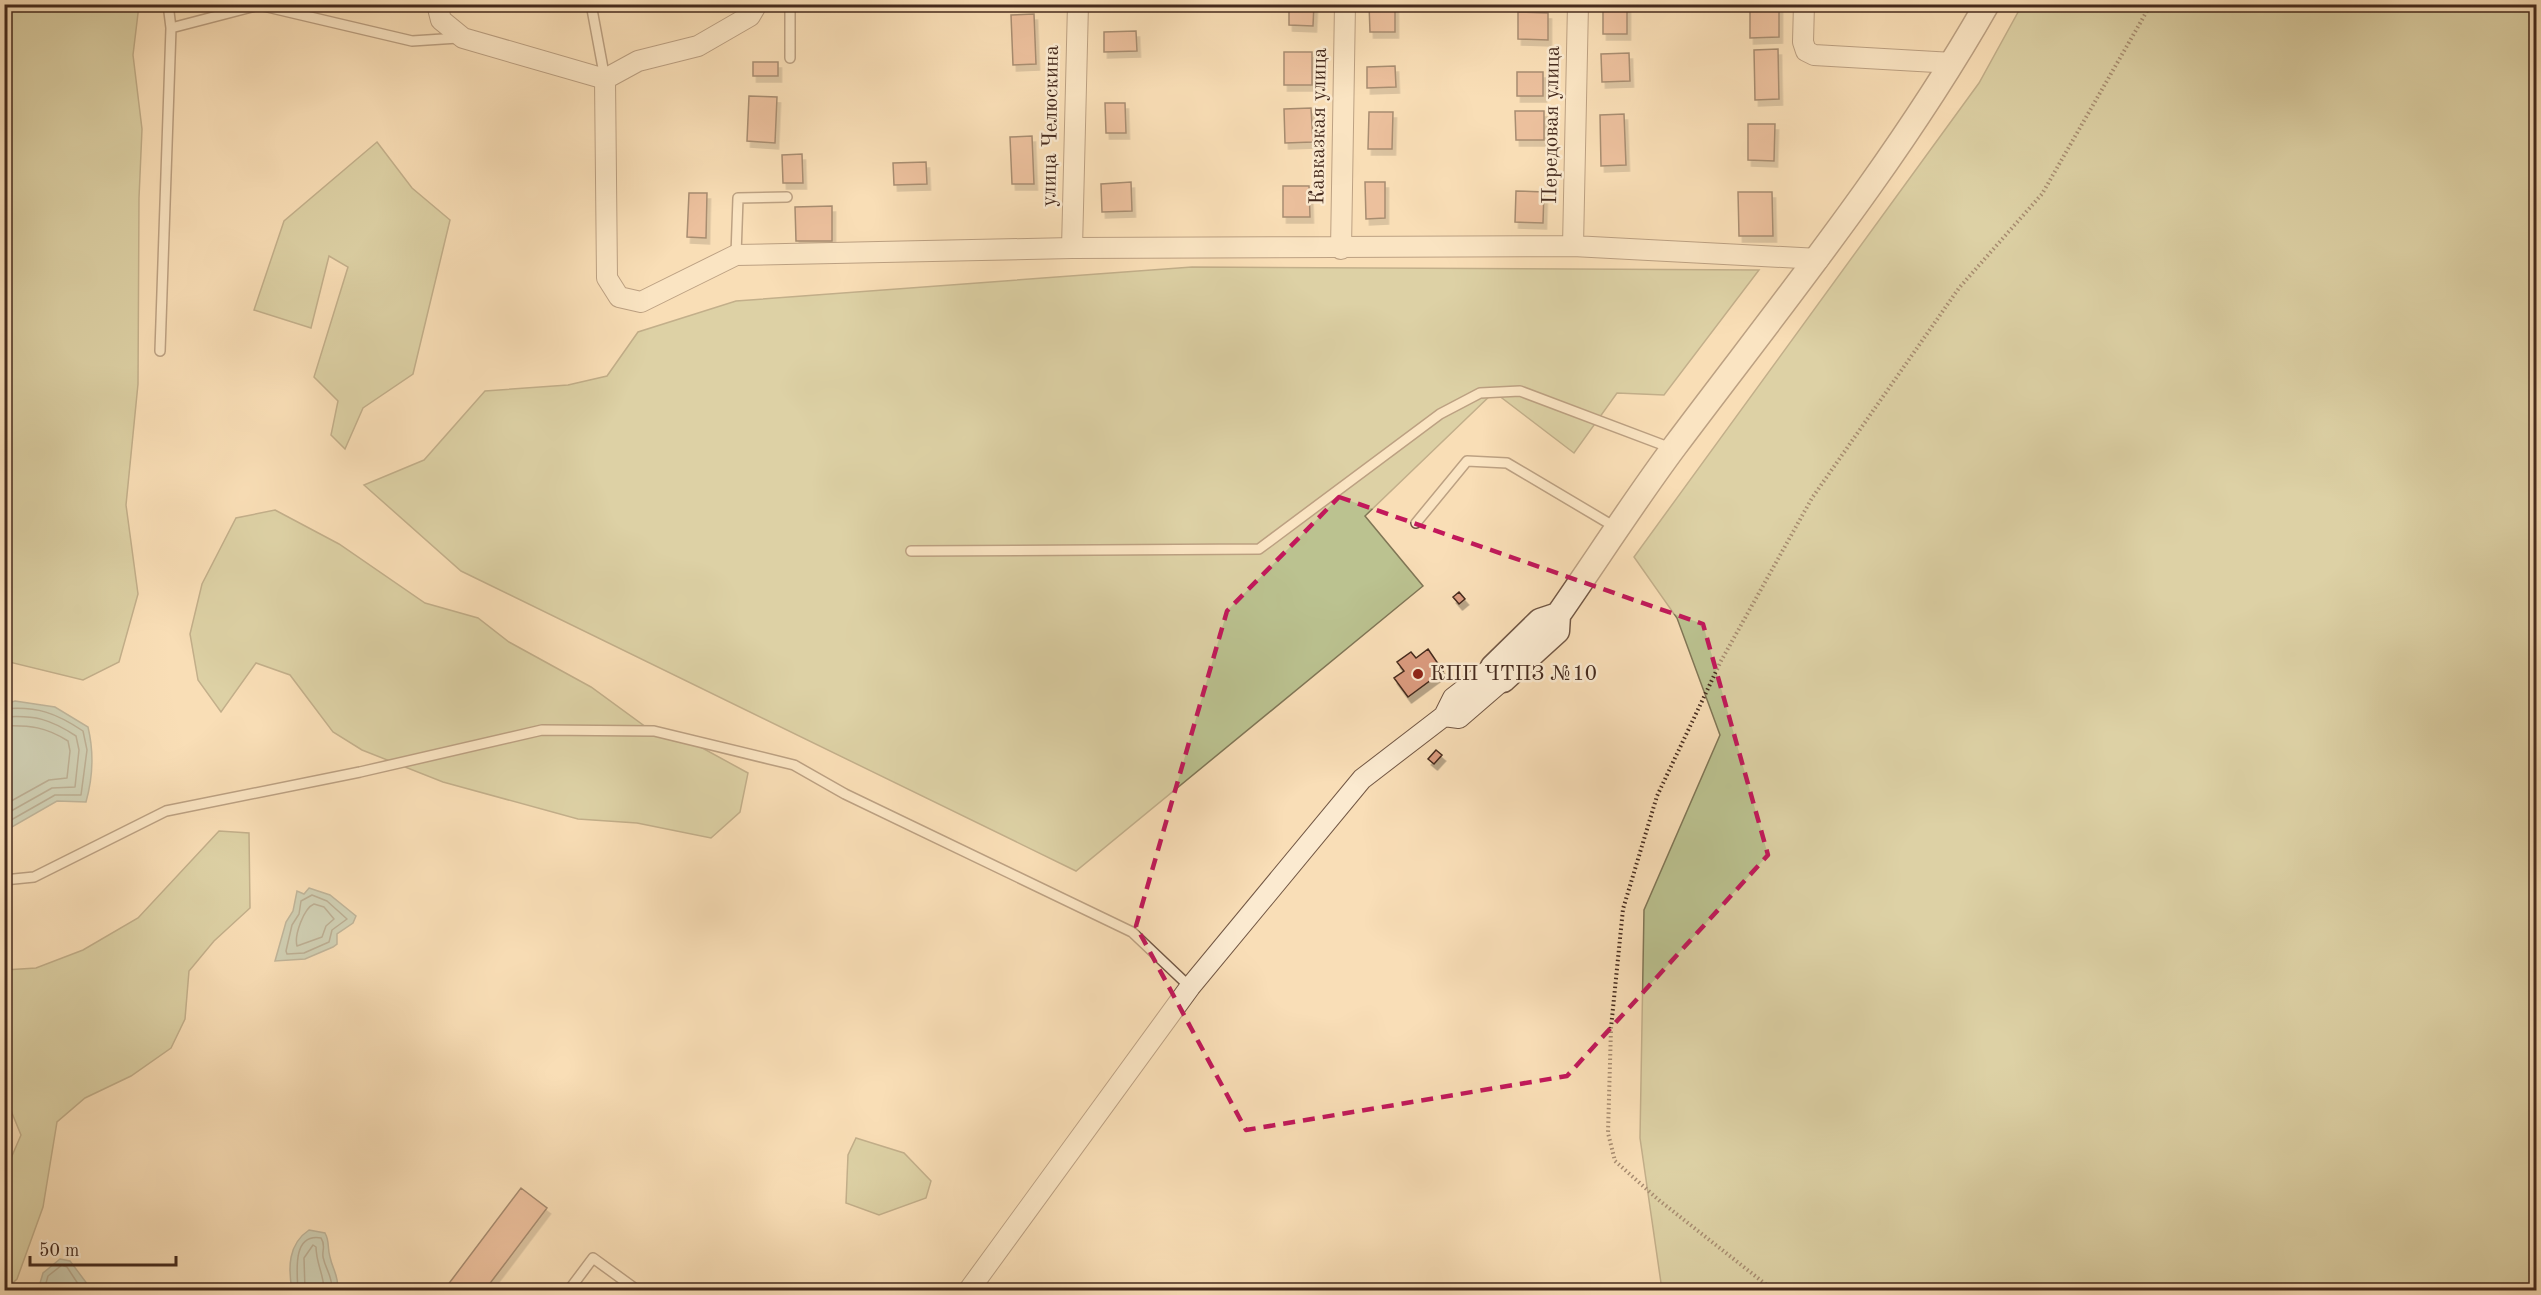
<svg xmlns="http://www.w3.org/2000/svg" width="2541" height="1295" viewBox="0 0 2541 1295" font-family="'Old Standard TT',serif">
<defs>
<filter id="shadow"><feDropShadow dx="3.5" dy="6" stdDeviation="0" flood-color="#0004"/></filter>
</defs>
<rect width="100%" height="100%" fill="#f9deb7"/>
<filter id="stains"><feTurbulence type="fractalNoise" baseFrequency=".00333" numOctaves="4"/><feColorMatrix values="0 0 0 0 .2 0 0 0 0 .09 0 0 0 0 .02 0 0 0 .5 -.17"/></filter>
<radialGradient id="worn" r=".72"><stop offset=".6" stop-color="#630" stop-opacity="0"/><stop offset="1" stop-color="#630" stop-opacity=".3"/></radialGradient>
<path fill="#bbc290" stroke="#807656" stroke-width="1.5" d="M4 5H139L133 55 142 129 139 198 138 384 126 505 138 594 119 662 83 680 5 661V603L10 578 4 547Z
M2022 5H2536V1290H1662L1640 1138 1644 910 1720 735 1677 618 1634 557 1979 83Z
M377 142 412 188 450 220 413 374 363 408 345 449 331 435 338 401 314 377 348 267 329 256 311 328 254 310 284 221Z
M1192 267 1759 270 1664 395 1617 393 1574 453 1494 392 1365 516 1423 586 1076 871 461 571 364 485 424 460 485 391 568 385 607 376 638 332 736 301Z
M275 510 339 544 425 603 478 618 509 642 591 687 646 727 695 744 748 773 740 812 711 838 637 823 578 819 443 782 362 750 333 732 290 675 256 663 221 712 198 680 190 634 202 584 236 518Z
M219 831 249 833 250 908 214 941 189 971 185 1019 171 1048 131 1076 85 1098 57 1122 43 1207 17 1279 5 1290V1172L21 1135 5 1096V970L36 968 83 950 138 918Z
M856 1138 904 1153 931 1181 926 1198 879 1215 846 1203 848 1155Z"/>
<path fill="#9ebcaf" stroke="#7a8275" stroke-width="1.5" d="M15 701 55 707 88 727C94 752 93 777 86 802L57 801 5 831V704Z
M309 888 330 895 356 916 353 923 337 934V944L333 947 305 959 275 961 286 922 293 911 297 891 304 894Z
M309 1230 325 1233C330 1242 327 1247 330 1257 333 1271 338 1273 338 1290H292C288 1268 288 1244 309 1230Z
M60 1259 70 1261 88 1285V1290H38L43 1273Z"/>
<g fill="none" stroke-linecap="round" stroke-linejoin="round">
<path stroke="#727366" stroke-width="1.5" d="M4 709C37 706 56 713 83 731L87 750 81 795H55L4 824
M4 717C35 715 50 719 76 736L79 750 75 787 52 788 4 815
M4 726C30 725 46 727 68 741L70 751 67 778 49 780 4 805
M312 895 327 901 347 919 332 930 329 942 304 953 287 954 286 951 292 925 299 914 301 901Z
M314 904 324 907 334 919 326 926 322 937 297 946C294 935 304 908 314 904Z
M44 1290 48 1276 62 1265 67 1267 82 1290
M298 1290C297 1272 292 1233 321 1238 326 1245 322 1250 323 1257 326 1271 332 1274 332 1290
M305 1290 304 1258 313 1245 316 1247C316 1263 324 1275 324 1290"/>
</g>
<path fill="#db9b7f" stroke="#452a1d" stroke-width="1.5" filter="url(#shadow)" d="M1289 4H1314L1313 26 1289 25Z
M1369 4H1395V32H1370Z
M1603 4H1627V34H1603Z
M1750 4H1779V37L1750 38Z
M1518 12 1548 13V40L1518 39Z
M1034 14 1036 64 1013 65 1011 15Z
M1136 31 1137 51 1104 52V32Z
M1778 49 1779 99 1755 100 1754 50Z
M1284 52H1312V85H1284Z
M1629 53 1630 81 1602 82 1601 54Z
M753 62H778V76H753Z
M1395 66 1396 87 1367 88V67Z
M1517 72H1543V96H1517Z
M749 96 777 97 775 143 747 141Z
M1105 103H1125L1126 133H1106Z
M1311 108 1313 142 1285 143 1284 109Z
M1515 111H1544V140H1516Z
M1369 112H1393L1392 149H1368Z
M1624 114 1626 165 1601 166 1600 115Z
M1748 124H1775L1774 161 1748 160Z
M1032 136 1034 184H1012L1010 137Z
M802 154 803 183H783L782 155Z
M926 162 927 184 894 185 893 163Z
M1131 182 1132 211 1102 212 1101 184Z
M1365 182H1385V218L1366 219Z
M1283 186H1309L1310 217H1283Z
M1516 191 1544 192 1543 223 1515 222Z
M1738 192H1772L1773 236H1739Z
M689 193H707L706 238 687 237Z
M832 206V241H796L795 207Z
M1459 592 1465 599 1459 604 1453 597Z
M1428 649 1443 671 1408 697 1394 678 1404 671 1397 662 1411 652 1416 658Z
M1436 750 1442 755 1434 764 1428 759Z
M521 1188 547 1208 485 1290H444Z"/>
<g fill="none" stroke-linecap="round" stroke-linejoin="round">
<defs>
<path id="service" d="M591 4 605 79
M790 4V58
M171 28 259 5 412 41 458 38
M736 255 738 198 787 197
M160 351 171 28 168 4
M1416 523 1467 461 1507 463 1615 527
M911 551 1259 549 1440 414 1480 393 1520 391 1671 448
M4 880 34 877 166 811 360 772 542 730 654 731 794 765 845 794 1132 932 1190 987
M569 1290 593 1258 637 1290"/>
<path id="minor" d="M437 4 441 20 463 38 605 79 607 278 619 297 641 302 736 255 1072 248 1573 246 1819 259
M1804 4 1803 42 1806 51 1814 55 1953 63
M605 79 638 61 698 46 750 16 757 4
M1573 246 1578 4
M1072 248 1078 4
M1341 249 1345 4
M1493 667 1453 698 1444 716 1459 718 1503 680
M969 1290 1190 987 1362 779 1444 716"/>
<path id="tertiary" d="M1558 615C1597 559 1634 501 1675 446 1783 302 1897 162 1987 4
M1493 667 1540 621 1558 615 1557 631 1503 680"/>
</defs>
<use href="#service" stroke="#725744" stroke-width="12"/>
<use href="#minor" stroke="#725744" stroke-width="22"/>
<use href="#tertiary" stroke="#725744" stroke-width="27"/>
<path stroke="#452a1d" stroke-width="4" stroke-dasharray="1.5 3" stroke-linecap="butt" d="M1773 1290 1660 1201 1615 1161 1608 1133 1611 1028 1623 909 1657 796 1721 661 1812 498 1959 288 2042 194 2151 4"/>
<use href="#service" stroke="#fbead0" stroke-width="9"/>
<use href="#minor" stroke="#fbead0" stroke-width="20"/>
<use href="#tertiary" stroke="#fbead0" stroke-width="24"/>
</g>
<path d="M0 0H2541V1295H0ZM1339 497 1703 624 1768 855 1567 1076 1246 1130 1136 926 1227 611Z" fill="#f9deb7" fill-opacity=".55" fill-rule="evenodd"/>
<path fill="none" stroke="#c2185b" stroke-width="4.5" stroke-dasharray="12 8" stroke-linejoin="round" d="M1339 497 1703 624 1768 855 1567 1076 1246 1130 1136 926 1227 611Z"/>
<circle fill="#8f2418" stroke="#fbead0" stroke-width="2" cx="1418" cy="674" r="6"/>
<g text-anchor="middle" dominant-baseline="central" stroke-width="5" stroke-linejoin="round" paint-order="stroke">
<g font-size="21" fill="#452a1d" stroke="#fbead0">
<text transform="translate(1552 125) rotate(-89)">Передовая улица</text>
<text transform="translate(1051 126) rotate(-89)">улица Челюскина</text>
<text transform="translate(1319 126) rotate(-89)">Кавказкая улица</text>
</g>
<g font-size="21" fill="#452a1d" stroke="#fbead0" text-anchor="start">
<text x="1430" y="674">КПП ЧТПЗ №10</text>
</g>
</g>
<rect width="2541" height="1295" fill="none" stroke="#f9deb7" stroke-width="24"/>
<rect x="6" y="6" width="2529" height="1283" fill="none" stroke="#452a1d" stroke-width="3"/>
<rect x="12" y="12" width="2517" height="1271" fill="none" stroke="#452a1d" stroke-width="1.5"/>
<path d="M30 1256v9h146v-9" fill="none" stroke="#452a1d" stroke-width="3"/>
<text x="39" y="1256" font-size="18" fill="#452a1d" stroke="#fbead0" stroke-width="4.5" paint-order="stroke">50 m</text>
<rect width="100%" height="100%" filter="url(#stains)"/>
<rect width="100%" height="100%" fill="url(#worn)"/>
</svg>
